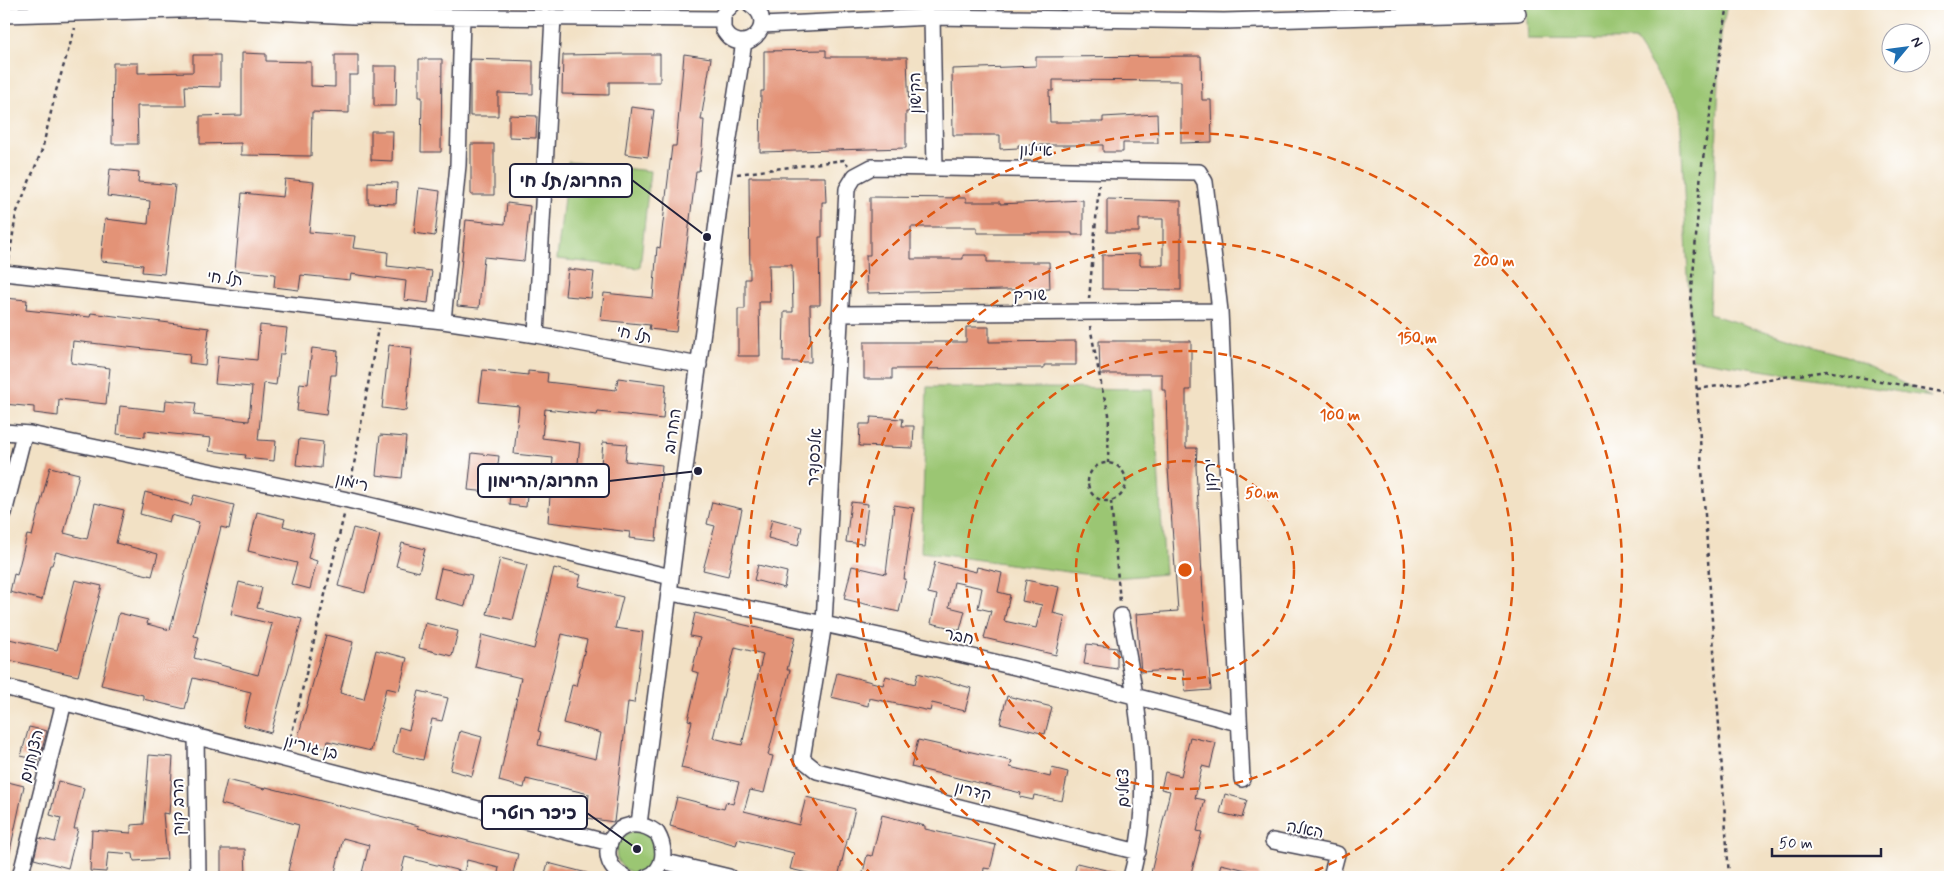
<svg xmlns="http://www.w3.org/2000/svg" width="1954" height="881" viewBox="0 0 1954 881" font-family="Mynerve,'Playpen Sans Hebrew',sans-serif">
<rect width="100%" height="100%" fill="#fff"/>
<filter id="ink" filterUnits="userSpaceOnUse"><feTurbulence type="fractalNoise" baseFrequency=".02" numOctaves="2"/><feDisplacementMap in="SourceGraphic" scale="10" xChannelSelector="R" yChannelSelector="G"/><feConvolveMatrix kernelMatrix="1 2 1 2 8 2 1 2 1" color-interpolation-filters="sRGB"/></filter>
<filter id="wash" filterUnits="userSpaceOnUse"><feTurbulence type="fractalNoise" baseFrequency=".0096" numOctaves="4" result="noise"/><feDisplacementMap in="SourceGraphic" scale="20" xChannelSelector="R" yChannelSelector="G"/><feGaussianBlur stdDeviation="1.12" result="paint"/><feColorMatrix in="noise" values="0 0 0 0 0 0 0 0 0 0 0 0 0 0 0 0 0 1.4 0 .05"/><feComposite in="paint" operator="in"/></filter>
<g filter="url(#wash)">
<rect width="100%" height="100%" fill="#f2e1c5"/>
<path fill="#9bc673" stroke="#5e7457" d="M1526 4H1727L1721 34 1709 314 1849 357 1931 397 1692 359 1680 109 1635 40 1528 39Z
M568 162 650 171 640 268 557 259Z
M927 387 1153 389 1165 574 1113 578 921 552Z
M616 852a21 21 0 1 1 42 0a21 21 0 1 1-42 0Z"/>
<g id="blocks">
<path fill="#e39377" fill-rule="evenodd" d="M826 50V57H907L909 112H906V148L760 152 761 91H764V51Z
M242 53 266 54V61L311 62V86L335 87V55H358V75H349V113L312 112 311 156 241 155V143L200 144V116L242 115Z
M625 54H660V82H609V95L562 94 563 55Z
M684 54 711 58 701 120H704L702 149 699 171H696L676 332 649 329 650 325 601 320 604 293 653 298 657 247 660 248 672 146H676Z
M193 55H220V87L185 86 186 106H137L138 144H112L113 63H138V73L193 72Z
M1201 56 1202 100H1211L1212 142 1181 143V81L1053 80V91H1049L1050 122H1103V117L1157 114 1158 143H1123V152H1103V145H1018V148L1000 149V135H953L952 69 1036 66V57Z
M419 59H442L441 152H421L422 97H419Z
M470 59 533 61V94L498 93V116H470Z
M374 66H397L396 106H374Z
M631 107 654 110 648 157 625 154Z
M509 115 537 116 536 138 509 137Z
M371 131H393L392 161 371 160Z
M471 144H494V195H471Z
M110 169 139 172 138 182 175 185 164 274 142 272 143 265 101 261 105 219 148 224 150 201 107 196Z
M749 177H825L826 202H822V237H819L820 305H810L811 362H783L784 312H793L792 265H769L770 302H759L760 356H738V309H745V279H750Z
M285 179 314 182 309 232 355 236 353 248 388 252 387 266 432 271 428 303 404 300 406 281 351 274 350 280 301 275 299 290 274 287 275 274 235 270 242 193 283 197Z
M368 182 397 183 396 204 368 203Z
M419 188 440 191 435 236 414 233Z
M870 197 966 198V202H1000V204L1083 200V235H1072V233H977V227H911V259H963V255H987V262H1049L1050 289 867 293 866 255H870Z
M1107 199 1181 201V290L1102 289V255L1140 254V265H1163V219H1139V232H1107Z
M507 203 530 206 524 261 484 257 479 308 457 306 466 220 505 224Z
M568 269 594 272 591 298 565 296Z
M4 298 27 300 26 310 90 317 91 313 209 328 205 365 189 363 190 354 73 341 71 363 110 368 106 404 59 399 58 416 34 413V407L4 404Z
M260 325 287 328 284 354H280L276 385 264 383 258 440 276 441 274 461 245 458 246 455 209 451 211 438 145 431V437L117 434 120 406 165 411 166 400 196 403 194 415 249 421 252 387 215 384 218 356 257 360Z
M966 327H989V342L1076 341V365H1044V368L892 369V379H864V342H966Z
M1099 341H1191V390H1186V448H1197L1196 467 1204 613 1211 690 1185 692 1183 669 1141 672 1136 614 1178 611 1168 468 1166 390H1162V374H1100Z
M389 345 412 348 406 411 382 408Z
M312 348 338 351 336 375H331L326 415 297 411 300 383 308 384Z
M483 370 528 375V371L548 373 547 382 616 390 618 378 666 384 663 419 598 412 597 415 545 409 542 438 580 443 577 473 600 476 603 442 627 444 625 461 662 465 656 541 629 538 630 532 548 522 553 458 514 454 519 406 479 402Z
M871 417 903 419 902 426H914L913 448 859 446 860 424H870Z
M380 435 406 437 402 478 376 475Z
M299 439 323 442 321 468 296 465Z
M472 453 499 456 496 480 528 484 526 507 509 505 510 494 468 490Z
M50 467 79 474 64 533 87 539 95 503 124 510 116 543 158 554 152 576 56 552 52 565H50L42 600 10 592 14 574 17 575 27 535 32 536Z
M145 492 191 505 194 495 234 505 229 529 221 527 194 636 199 637 194 658 258 675 272 624 231 614 239 582 262 588 257 608 302 619 271 733 243 725 251 692 193 678 185 709 143 699V695L101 685 119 613 148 620 147 624 170 630 199 522 171 515 169 522 140 514Z
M712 502 742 509 728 576 703 570 715 526 707 524Z
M851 502 868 504 863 544 846 542Z
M894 505 914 508 904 579H906L899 612 844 599 852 566 886 574Z
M257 512 285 519 283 526 314 534 308 558 317 561 310 589 291 584 297 563 248 551Z
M772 519 802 527 798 546 768 538Z
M353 528 380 535 365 593 338 586Z
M402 543 425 549 419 572 396 566Z
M500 558 527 565 513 620 487 614Z
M935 562 976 572 977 567 1002 573 998 592 1010 595 1004 621 1036 628 1042 605 1022 601 1026 580 1059 587 1053 613 1065 616 1056 655 984 638 991 611 978 608 982 588 954 582 949 607 965 611 960 630 931 623 937 595 928 593Z
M758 565 787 572 784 588 754 580Z
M441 568 472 575 465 606 434 598Z
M554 568 581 575 578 586 623 597 615 628 643 632 634 703 628 702 614 822 586 818 589 794 526 779 524 788 499 781 521 678 475 667 482 635 534 649ZM562 634 587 640 576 686 572 685 563 723 601 733 596 759 538 745 541 732 538 731Z
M75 580 102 586 78 676 4 659 9 639 57 650Z
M695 613 795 637 787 670H790L768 755 773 756 764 793 750 790 744 811 799 825 806 797 855 809 838 877H825L790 869 794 853 738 839 736 845 670 826 677 797 724 809 726 802 733 804 739 782 681 768 692 721 688 720 699 673 692 671 700 638 690 636ZM735 647 763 654 742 745 713 738Z
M425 623 458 631 452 656 419 648Z
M326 635 353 642 340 693 364 699 376 650 407 658 399 691 386 688 371 751 328 741 326 748 297 741Z
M1087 644 1117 648V669L1084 664Z
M837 673 883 685 886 676 915 684 918 673 971 688 965 711 932 703 930 711 869 698 868 706 831 697Z
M419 691 448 698 442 721 432 719 423 760 393 753 399 727 409 730Z
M1007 696 1052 707 1045 734 1000 723Z
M29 727 47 731 39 760 21 756Z
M460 731 482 737 472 776 450 770Z
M1190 737 1216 743 1210 768 1202 766 1195 798 1205 800 1197 831 1202 832 1190 877H1150L1170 791 1161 789 1165 772 1181 776Z
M918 740 1012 761 1010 767 1050 777 1052 768 1068 772 1062 801 1034 795 1033 800 1020 797 1021 793 911 767Z
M149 755 173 757 169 814 163 813 167 859 134 861 133 854 108 852 106 872 90 871 92 830 131 833V825L144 824Z
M227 780 265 789 266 787 419 826 418 828 518 854 512 877H497L499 868 467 860 464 872 405 857 400 877H361L369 845 343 838 334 877H314L288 871 299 825 221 804Z
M4 781 24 786 8 860 4 859Z
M58 781 84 788 74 829H78L68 868 34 859 39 838 55 842 61 818 50 815Z
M1225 794 1247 800 1242 818 1220 813Z
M882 815 925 826V829L996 845 990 869 984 868 983 877H862L867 855 872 856Z
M221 849H245L246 877H221Z
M548 863 587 873V877H544Z
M1077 863 1118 873V877H1073Z
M1221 864 1259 873 1258 877H1217Z"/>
</g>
</g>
<g filter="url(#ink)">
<use href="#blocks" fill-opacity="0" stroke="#413f50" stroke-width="1"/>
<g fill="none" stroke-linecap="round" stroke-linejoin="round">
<defs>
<path id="minor" d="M733 4 723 14V29C741 62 782 24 750 4
M4 15 213 9 354 16 722 19
M932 17 935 167
M762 25 932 17 1224 21 1518 13
M4 273 443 321 536 335 699 365
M841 314 1220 311
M443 321 458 165 462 17
M536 335 553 17
M4 432 30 434 348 500 671 577
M4 513 24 434
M671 593C861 630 1051 673 1238 723
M1121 616C1137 702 1155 792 1131 877
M4 687 610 843
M196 735 198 877
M639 824 723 176 744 42
M1273 841 1337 854 1331 877
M1138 852 817 771 802 759 824 623 847 189 855 176 872 167 1199 172 1205 182 1220 311 1242 779
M662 861 729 877
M20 877 64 702
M625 877C588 860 617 804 657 833 666 848 666 870 647 877"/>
</defs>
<use href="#minor" stroke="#413f50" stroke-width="18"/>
<path stroke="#413f50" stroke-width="2.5" stroke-dasharray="4 4" stroke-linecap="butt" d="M1728 4 1701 171 1691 303 1729 877
M737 174 844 160 848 165
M9 260 16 214 42 150 56 91 75 28
M1089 299 1099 185
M1090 326 1102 389 1109 414 1108 463
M1697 389 1827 371 1950 394
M1088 482a19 19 0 1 1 38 0a19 19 0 1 1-38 0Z
M350 487 378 328
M1111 501 1120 602
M289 745 344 515"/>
<use href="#minor" stroke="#fff" stroke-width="15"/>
</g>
</g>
<g fill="none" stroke="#de560e" stroke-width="2.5" stroke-dasharray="9 6">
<circle cx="1185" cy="570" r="109"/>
<circle cx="1185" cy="570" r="219"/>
<path d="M1070 877A328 328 0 1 1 1300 877"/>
<path d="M873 876A437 437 0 1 1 1497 876"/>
</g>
<g text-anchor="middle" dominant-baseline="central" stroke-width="4" stroke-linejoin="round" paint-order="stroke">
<g font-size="16" fill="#22223b" stroke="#fff">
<text transform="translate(916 93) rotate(-91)">הקישון</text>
<text transform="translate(1036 151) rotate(1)">איילון</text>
<text transform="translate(225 279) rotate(6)">תל חי</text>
<text x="1030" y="295">שורק</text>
<text transform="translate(634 335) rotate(11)">תל חי</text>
<text transform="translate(673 431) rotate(-82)">החרוב</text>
<text transform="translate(815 457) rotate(-87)">אלכסנדר</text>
<text transform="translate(1211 475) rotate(-93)">ירקון</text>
<text transform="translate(352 483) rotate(13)">רימון</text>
<text transform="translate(959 637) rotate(13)">חבר</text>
<text transform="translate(311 748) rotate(14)">בן גוריון</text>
<text transform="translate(32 756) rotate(-76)">הצנחנים</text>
<text transform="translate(1124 788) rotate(-91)">צאלים</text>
<text transform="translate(973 792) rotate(14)">קדרון</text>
<text transform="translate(179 807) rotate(-91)">הרב קוק</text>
<text transform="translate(1305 830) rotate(11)">האלה</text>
</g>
</g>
<circle cx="1185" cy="570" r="8" fill="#de560e" stroke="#fff" stroke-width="2.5"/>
<g font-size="15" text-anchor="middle" font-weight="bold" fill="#de560e" stroke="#fff" stroke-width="4" stroke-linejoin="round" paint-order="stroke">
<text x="1494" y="266">200 m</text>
<text x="1417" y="343">150 m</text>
<text x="1340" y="420">100 m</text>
<text x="1262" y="498">50 m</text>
</g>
<path fill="none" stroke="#22223b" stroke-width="2" d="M707 237L632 180M698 471L609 481M637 849L587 813"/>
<g fill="#22223b" stroke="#fff" stroke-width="2">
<circle cx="707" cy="237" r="5"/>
<circle cx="698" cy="471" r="5"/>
<circle cx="637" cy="849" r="5"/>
</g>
<g fill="#fff" stroke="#22223b" stroke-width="2">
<rect x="510" y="164" width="122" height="33" rx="5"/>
<rect x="478" y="464" width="131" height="33" rx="5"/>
<rect x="482" y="796" width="105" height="33" rx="5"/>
</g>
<g font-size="18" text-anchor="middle" font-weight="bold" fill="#22223b">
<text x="571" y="187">החרוב/תל חי</text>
<text x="543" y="487">החרוב/הרימון</text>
<text x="534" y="819">כיכר רוטרי</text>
</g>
<rect width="1954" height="881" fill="none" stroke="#fff" stroke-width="20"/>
<g transform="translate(1906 48) rotate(61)"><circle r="24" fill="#ffffff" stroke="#a7a7b1"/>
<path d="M0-4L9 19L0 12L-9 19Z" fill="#1f6fb2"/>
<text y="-8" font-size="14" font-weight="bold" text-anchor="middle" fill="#22223b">N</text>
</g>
<path d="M1772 848v8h109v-8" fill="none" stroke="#22223b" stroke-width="2.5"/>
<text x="1779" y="848" font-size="15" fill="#22223b" stroke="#ffffff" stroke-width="4" paint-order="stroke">50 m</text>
</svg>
